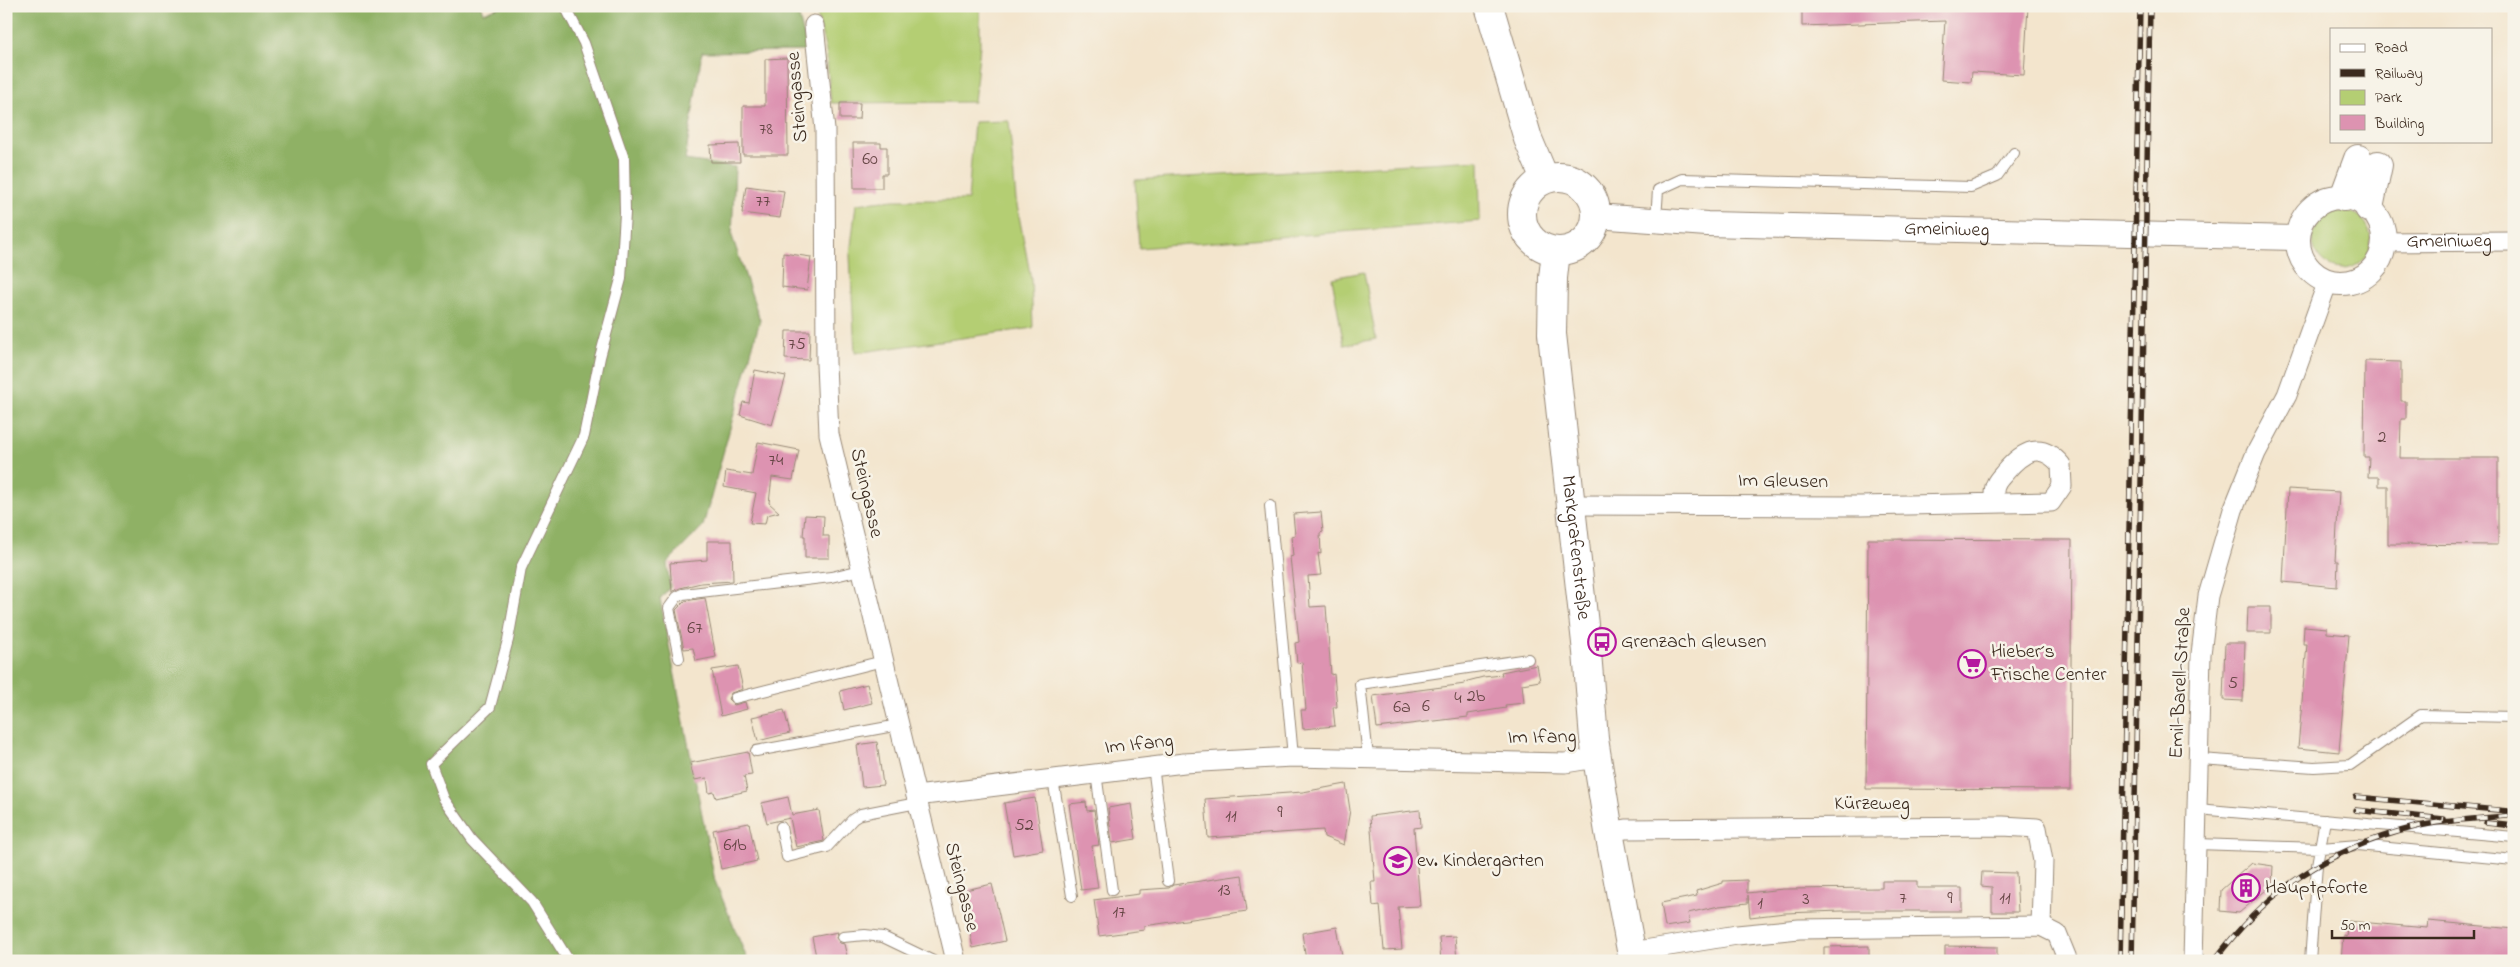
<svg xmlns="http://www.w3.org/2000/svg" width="2520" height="967" viewBox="0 0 2520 967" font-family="'Indie Flower',sans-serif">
<rect width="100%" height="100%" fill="#f7f3e8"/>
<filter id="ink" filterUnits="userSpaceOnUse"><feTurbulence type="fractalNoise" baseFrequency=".02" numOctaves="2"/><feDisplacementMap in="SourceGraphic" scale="10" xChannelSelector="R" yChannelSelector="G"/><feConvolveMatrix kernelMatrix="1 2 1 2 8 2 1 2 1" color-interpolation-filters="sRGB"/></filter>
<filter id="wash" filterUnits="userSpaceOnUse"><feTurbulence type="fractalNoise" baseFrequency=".0096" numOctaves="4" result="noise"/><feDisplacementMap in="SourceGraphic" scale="20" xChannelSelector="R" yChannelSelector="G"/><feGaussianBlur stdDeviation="1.12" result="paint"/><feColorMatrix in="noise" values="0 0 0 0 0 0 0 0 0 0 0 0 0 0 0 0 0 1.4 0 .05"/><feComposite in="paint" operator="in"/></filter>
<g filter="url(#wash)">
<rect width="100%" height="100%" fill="#f3e5cd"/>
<path fill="#b4ce73" stroke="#787c48" d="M815 6H980V45L974 102 831 103 826 51Z
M1009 121 1016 200 1031 279 1033 328 855 353 850 255 856 204 894 200H968L974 122Z
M1479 160 1480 221 1139 248 1135 180Z
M2313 240a29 29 0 1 1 58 0a29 29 0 1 1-58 0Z
M1364 272 1376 339 1344 345 1332 278Z"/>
<path fill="#8fb165" stroke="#656e42" d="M6 6H481L483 13 502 6H796L808 51 702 52 685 160 735 167 732 236 760 320 703 526 667 563 670 587 660 599 715 881 748 961H6Z"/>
<g id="blocks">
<path fill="#dd93b1" d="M1802 6H2028L2024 75 1972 72 1971 82 1941 80 1945 21 1802 26Z
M787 58 788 155H743V106H765V59Z
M840 103H860L859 119H840Z
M853 143H881V147H887V174H882V188H854Z
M739 144 740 162H711L710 145Z
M746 186 784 191 780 218 742 213Z
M783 253 811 257 807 290 782 287Z
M786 331H810L809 360 785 359Z
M2365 361 2401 362V401H2406V419H2401L2400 458H2498V545L2388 544V486H2379V477H2368L2369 457H2364Z
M755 370 786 376 772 425 740 415 743 402 749 403Z
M758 442 799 450 793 480 772 477 769 503 779 512 767 515 765 524 750 523 756 493 724 487 726 471 752 475Z
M2288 489 2339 492 2335 561H2338L2337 587 2283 582Z
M1321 512 1323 532 1320 533 1321 554 1318 553 1321 575 1308 576 1310 607 1326 606 1331 675 1334 674 1337 707H1333L1335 726 1303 729 1301 710H1306L1302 662 1297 663 1295 643 1299 642 1290 557 1293 556 1291 536 1295 535 1293 514Z
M805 515 824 516 823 536H829V558H805V536H803Z
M1868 539 2072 540 2070 790 1866 789Z
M707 541H732L733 581 701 583 680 588 672 592 670 563 707 560Z
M705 598 716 657 696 661 693 648 684 649 676 610 685 601Z
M2248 607H2271V633H2247Z
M2304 626 2327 628V633L2349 635 2339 752 2298 748 2307 644H2303Z
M2225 643H2245L2243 701 2223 700Z
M1537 665 1540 681 1522 684 1524 703 1505 705 1506 708 1468 714V717L1377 728 1373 696 1465 684 1464 682 1483 677 1502 675 1501 672Z
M738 666 743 689 731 693 728 699 734 705 745 702 747 709 721 716 712 670Z
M867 684 872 703 844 710 840 691Z
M784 710 790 733 758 741 752 717Z
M877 742 883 785 862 787 857 745Z
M748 752 752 775 744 776 747 791 716 798 714 792 709 793 707 778 694 780 690 763Z
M1346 784 1350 810 1344 845 1324 837 1323 830 1208 838 1205 799 1303 792Z
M788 797 792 815 819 810 824 841 796 847 790 818 767 823 762 803Z
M1035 798 1043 850 1013 855 1004 803Z
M1086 802 1087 811 1094 810 1099 845 1092 846 1098 888 1081 890 1069 804Z
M1131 804 1136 839 1112 843 1108 808Z
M1420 810 1421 827 1414 828 1420 906 1398 907 1402 949 1384 950 1380 905 1373 906 1371 882H1375L1370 816Z
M749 823 757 861 721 869 713 830Z
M2252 863 2273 866 2272 885 2239 913 2220 911 2221 890Z
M1982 872 2016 873 2018 912H1992V887L1981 886Z
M1242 875 1247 911 1144 926V930L1099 936 1094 900 1139 894V890L1169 888 1173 885Z
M1747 880V893L1783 889 1882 888V881H1917V888H1962V911H1841L1785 913 1750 917 1748 895V903L1719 906 1688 913 1690 923 1665 927 1661 903 1697 896 1696 891 1723 883V881Z
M992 884 1005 941 973 948 961 891Z
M2348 921 2427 928 2428 921 2514 929V961H2341L2343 935 2346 936Z
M1337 927 1343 961H1306L1302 933Z
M838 932 836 938 840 943 844 944 848 961H817L812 937Z
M1455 936 1457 961H1441L1439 937Z
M1869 946V961H1824V947Z
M1945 946 1997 947V961H1945Z"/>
</g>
</g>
<g filter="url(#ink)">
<use href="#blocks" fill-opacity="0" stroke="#978876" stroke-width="1"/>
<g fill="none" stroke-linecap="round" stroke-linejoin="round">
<defs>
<path id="service" d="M565 6 584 43 624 159 625 213 621 279 600 357 584 436 521 568 508 640 490 707 431 764 444 799 472 839 532 902 569 961
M1656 219 1658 190 1682 179 1971 187 1997 176 2014 153
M1270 506 1293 757
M679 658 669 608 677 597 683 594 831 577 861 570
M735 698 883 661
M756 751 899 725
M1368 757 1360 684 1528 659
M2200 759 2314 767 2350 765 2421 715 2514 717
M1153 766 1168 881
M1096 773 1112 890
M1053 779 1072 896
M2198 809 2514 837
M781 827 787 857 827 847 853 819 861 814 917 803
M2197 844 2321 848 2358 845 2514 860
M843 937 865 935 883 937 933 961
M2310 961 2317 865 2325 820"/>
<g id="minor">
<path d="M814 25 825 130 826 364 829 434 956 961"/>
<path id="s1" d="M2383 242 2514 241"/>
<path d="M1571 505 1860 506 2051 502 2062 486 2061 465C2041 441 2023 451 2006 471 2003 475 1998 479 1996 484 1993 489 1994 498 1994 503"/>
<path d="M916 796 1184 763 1293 757 1565 763 1596 758"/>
<path d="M1609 832 1626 829 2003 826 2037 828 2043 861 2041 926"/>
<path d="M1632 952 1737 935 1799 929 2041 926 2057 934 2068 961"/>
<path d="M2193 961 2201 654 2208 596 2233 510 2256 453 2287 395 2328 281"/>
</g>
<g id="tertiary">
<circle cx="2341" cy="240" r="43"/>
<path id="s2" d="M1596 216 1707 224 2297 238"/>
</g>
<g id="primary">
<path d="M1489 6 1528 139 1545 179"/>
<circle cx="1559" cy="214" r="37"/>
<path d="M2344 197 2358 159"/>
<path d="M2369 208 2378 165"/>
<path id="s3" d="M1556 251 1553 278 1552 334 1587 652 1594 739 1609 832 1633 961"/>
</g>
</defs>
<use href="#service" stroke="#978876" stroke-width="12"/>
<use href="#minor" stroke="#978876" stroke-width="21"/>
<use href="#tertiary" stroke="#978876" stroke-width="26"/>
<use href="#primary" stroke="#978876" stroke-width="30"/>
<use href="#service" stroke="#fff" stroke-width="10"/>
<use href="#minor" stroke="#fff" stroke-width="19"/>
<use href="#tertiary" stroke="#fff" stroke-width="24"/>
<use href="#primary" stroke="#fff" stroke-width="28"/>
<defs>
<path id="rail" d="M2356 797 2508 811
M2355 810 2444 819
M2486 823 2514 826
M2120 961 2140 6
M2132 961 2150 6
M2214 961C2267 889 2329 849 2415 827 2447 819 2482 819 2514 815"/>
</defs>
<use href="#rail" stroke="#3b2a1e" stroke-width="5.5"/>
<use href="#rail" stroke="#f7f3e8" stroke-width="4" stroke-dasharray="11" stroke-linecap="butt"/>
</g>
</g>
<defs>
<symbol id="bus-ring" viewBox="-11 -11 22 22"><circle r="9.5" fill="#f7f3e8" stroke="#b5179e" stroke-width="1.5"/><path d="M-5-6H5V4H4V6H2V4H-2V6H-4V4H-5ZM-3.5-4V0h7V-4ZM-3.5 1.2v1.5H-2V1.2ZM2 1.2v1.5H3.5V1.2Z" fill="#b5179e"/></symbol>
<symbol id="supermarket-ring" viewBox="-11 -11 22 22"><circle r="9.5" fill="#f7f3e8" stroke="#b5179e" stroke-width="1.5"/><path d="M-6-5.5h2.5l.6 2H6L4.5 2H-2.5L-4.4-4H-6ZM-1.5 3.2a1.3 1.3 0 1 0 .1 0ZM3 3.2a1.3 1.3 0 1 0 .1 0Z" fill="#b5179e"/></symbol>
<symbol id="school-ring" viewBox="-11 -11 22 22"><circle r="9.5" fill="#f7f3e8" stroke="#b5179e" stroke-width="1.5"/><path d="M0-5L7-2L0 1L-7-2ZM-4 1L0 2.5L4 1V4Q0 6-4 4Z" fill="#b5179e"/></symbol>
<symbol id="building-ring" viewBox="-11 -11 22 22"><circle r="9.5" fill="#f7f3e8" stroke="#b5179e" stroke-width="1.5"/><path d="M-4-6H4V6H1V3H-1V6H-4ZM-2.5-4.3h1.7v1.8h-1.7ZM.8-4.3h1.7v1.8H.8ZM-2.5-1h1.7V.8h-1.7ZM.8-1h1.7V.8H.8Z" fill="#b5179e"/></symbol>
</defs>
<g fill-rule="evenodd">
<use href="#bus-ring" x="1586" y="626" width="32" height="32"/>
<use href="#supermarket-ring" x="1956" y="648" width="32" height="32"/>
<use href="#school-ring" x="1382" y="845" width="32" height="32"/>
<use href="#building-ring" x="2230" y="872" width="32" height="32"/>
</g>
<g text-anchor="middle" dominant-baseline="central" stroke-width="5" stroke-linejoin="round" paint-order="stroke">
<g font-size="18" fill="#644443">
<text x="766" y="130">78</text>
<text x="870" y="160">60</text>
<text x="763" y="202">77</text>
<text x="797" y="345">75</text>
<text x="2382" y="438">2</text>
<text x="776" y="461">74</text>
<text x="695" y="629">67</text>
<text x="2233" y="684">5</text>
<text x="1476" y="697">2b</text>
<text x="1458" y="699">4</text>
<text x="1426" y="707">6</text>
<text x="1402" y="708">6a</text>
<text x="1280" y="813">9</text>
<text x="1231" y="817">11</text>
<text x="1024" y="826">52</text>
<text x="735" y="846">61b</text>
<text x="1224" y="891">13</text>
<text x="1903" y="899">7</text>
<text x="1950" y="899">9</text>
<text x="2005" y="899">11</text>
<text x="1806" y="900">3</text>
<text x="1760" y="904">1</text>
<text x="1119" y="913">17</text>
</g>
<g font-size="20" fill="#3b2a1e" stroke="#f7f3e8">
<text transform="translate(798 97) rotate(-95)">Steingasse</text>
<text stroke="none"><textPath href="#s2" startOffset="351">Gmeiniweg</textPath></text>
<text stroke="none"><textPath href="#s1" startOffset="66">Gmeiniweg</textPath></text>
<text transform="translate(1783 482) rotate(1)">Im Gleusen</text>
<text transform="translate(866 493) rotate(77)">Steingasse</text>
<text stroke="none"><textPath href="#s3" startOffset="298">Markgrafenstraße</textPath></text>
<text transform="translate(2181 683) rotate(-87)">Emil-Barell-Straße</text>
<text transform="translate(1542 738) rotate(-1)">Im Ifang</text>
<text transform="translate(1139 745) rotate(-6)">Im Ifang</text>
<text x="1872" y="804">Kürzeweg</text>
<text transform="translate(961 887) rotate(76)">Steingasse</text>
</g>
<g font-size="20" fill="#3b2a1e" stroke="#f7f3e8" text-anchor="start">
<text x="1621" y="642">Grenzach Gleusen</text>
<text x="1991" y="652">Hieber´s<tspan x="1991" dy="23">Frische Center</tspan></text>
<text x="1417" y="861">ev. Kindergarten</text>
<text x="2265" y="888">Hauptpforte</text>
</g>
</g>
<rect width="2520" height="967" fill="none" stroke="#f7f3e8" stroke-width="25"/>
<rect x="2330" y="28" width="162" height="115" fill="#f7f3e8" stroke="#aca397"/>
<rect x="2340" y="44" width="25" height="8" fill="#ffffff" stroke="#aca397"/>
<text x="2375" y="52" font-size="15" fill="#3b2a1e">Road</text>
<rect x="2340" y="69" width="25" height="8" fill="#3b2a1e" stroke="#aca397"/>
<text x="2375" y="78" font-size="15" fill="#3b2a1e">Railway</text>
<rect x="2340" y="90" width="25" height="15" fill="#b4ce73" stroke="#aca397"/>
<text x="2375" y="102" font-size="15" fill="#3b2a1e">Park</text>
<rect x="2340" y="115" width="25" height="15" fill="#dd93b1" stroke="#aca397"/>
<text x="2375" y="128" font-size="15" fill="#3b2a1e">Building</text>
<path d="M2332 930v8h142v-8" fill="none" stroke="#3b2a1e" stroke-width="2.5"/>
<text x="2340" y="930" font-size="15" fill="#3b2a1e" stroke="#f7f3e8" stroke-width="4" paint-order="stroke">50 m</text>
</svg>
